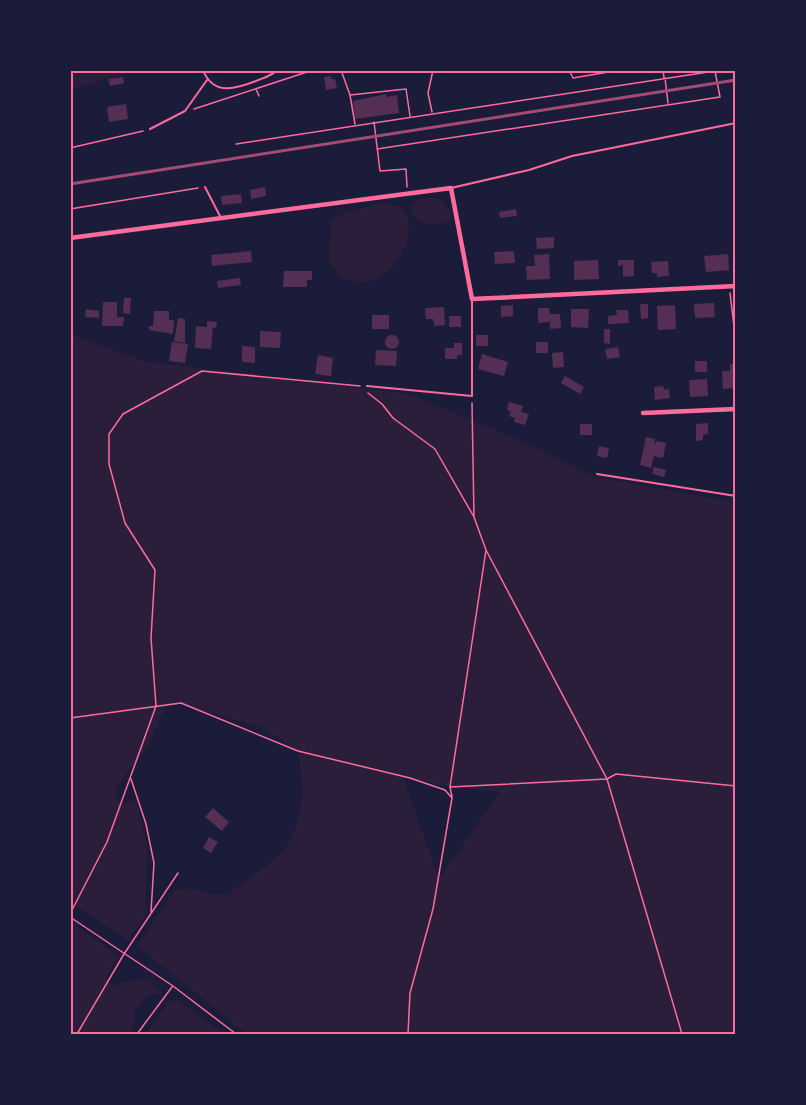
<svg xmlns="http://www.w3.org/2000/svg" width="806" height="1105" viewBox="0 0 806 1105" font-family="'Open Sans',sans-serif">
<rect width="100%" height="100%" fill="#1b1b3a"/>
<path fill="#2a1e3b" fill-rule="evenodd" d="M71 70H134V71L71 89Z
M428 197 439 199 451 212 450 222C436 226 413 226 411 207L416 200Z
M380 203 402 207C404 211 408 215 408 220 414 244 392 277 368 282 360 283 349 279 341 278L329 261 330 226 334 217Z
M70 334 143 361 409 394 531 445 596 477 735 502V1034H247L137 946 175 890C193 885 209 897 228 894 244 881 265 869 280 854 306 827 304 784 298 751L263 728 176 702C159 709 157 731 148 746 138 762 120 776 115 794L117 800 124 804 133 800 137 803 147 844 146 915 128 940 71 903ZM403 776 450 787 500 792 439 879Z
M70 921 118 956 106 976 113 987 122 982 148 980 163 994 149 995 136 1007 132 1032 127 1034H71Z
M170 1001H179L225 1034H145Z"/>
<path fill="#542f53" d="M331 76V79H335L337 88 326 90 324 77Z
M123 77 124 83 110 86 108 79Z
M386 94V97L397 95 399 113 355 119 353 101Z
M126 104 128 119 109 122 107 107Z
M265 187 266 196 251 199 250 190Z
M241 194 242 203 222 205 221 196Z
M516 209 517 216 500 218 499 212Z
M554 237V248L537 249 536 238Z
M251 251 252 262 212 266 211 255Z
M514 251 515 263 495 264 494 252Z
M549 254 550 279 527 280 526 266H535L534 255Z
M728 254 729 270 706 272 704 256Z
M598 260 599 279 574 280V261Z
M618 260H634V276L623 277V265L618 266Z
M668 261 669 276 657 277V273H652L651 262Z
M284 271H312V280H307V287H283Z
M240 278 241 285 218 288 217 281Z
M124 298H131L130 314 123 313Z
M103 302H117V317H124L123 326H102Z
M714 303 715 317 695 318 694 304Z
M640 304H648V318L641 319Z
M513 305V316L501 317V306Z
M675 305 676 329 658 330 657 306Z
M444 307 445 325 434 326 433 319H426L425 308Z
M538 308H549L550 314H560L561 328 550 329V322L538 323Z
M86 309 99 311V318L85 317Z
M571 309H589L588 328 571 327Z
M616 310H628L629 323 608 324V316L617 315Z
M154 311H169V320H174L173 334 149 330V326H153Z
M372 315H389V329H372Z
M449 316H461V327H449Z
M178 318 185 319V343L174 341Z
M207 321 217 322 216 328 213 327 211 349 195 348 196 326 207 327Z
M604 329H610V344L604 343Z
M260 331 281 332 280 348 260 347Z
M476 335H488V346H476Z
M385 342a7 7 0 1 1 14 0a7 7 0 1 1-14 0Z
M172 342 188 344 185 363 169 361Z
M536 342H548V353H536Z
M454 343H462V355H457V359H445V348H454Z
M242 346 255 347V363L242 362Z
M618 347 620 357 607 359 605 349Z
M376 350 397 351 396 366 375 365Z
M563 352 564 367 553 368 552 353Z
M482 354 508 362 504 376 478 369Z
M318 355 333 358 331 376 315 374Z
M695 361H707V372H695Z
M730 364H736V388L723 389 722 371H730Z
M565 376 584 387 580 394 561 383Z
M707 379 708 396 690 397 689 380Z
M663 386 664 390 669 389 670 398 655 400 654 387Z
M509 402 523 406 521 412 529 414 525 425 514 422 515 418 509 416 511 412 507 410Z
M708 423V434L703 435V440L696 441V424Z
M580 424H592V435H580Z
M646 437 655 439 654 445 657 441 666 443 663 458 654 456 651 468 640 465Z
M599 446 609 448 607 458 597 456Z
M654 467 666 470 664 477 652 474Z
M213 808 229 822 222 831 205 817Z
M209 837 218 842 211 853 203 848Z"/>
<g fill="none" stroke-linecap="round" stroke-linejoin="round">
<path stroke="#ff6b9d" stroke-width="1.5" d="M331 70 341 72
M341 70 350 95 355 124
M569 70 573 78 620 70
M663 70 664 78
M665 78 668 103
M256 89 259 96
M350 95 406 89 410 116
M194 109 313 70
M432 112 428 93 433 70
M374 122 380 171 406 169 407 187
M236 144 715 71 720 97 377 149
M70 148 143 131
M70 209 198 188
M730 293 736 343
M368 393 382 404 393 418 435 449 474 517
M472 403 474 517 486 550 607 779 682 1034
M70 718 181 703 298 751 410 778 445 790 452 798 433 909 410 993 408 1034
M131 779 146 824 154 863 151 912
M450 787 607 779 616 774 736 786
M452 797 450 787 486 550
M70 914 107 842 156 706 151 638 155 570 125 523 109 464V434L123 414 202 371 360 386
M70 917 173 986 236 1034
M77 1034 124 954 178 873
M137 1034 172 987"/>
<path stroke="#ff6b9d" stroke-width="2" d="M203 70C213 96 236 89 256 81 263 78 272 76 277 70
M150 129 185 111 207 80
M205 187 221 218
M451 188 529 170 572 156 736 123
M367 386 472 396V299
M597 474 736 496"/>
<path stroke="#ff6b9d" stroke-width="4.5" d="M70 238 451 188 472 299 736 286
M643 413 736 409"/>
<path stroke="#a44b75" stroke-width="3" d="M70 184 736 80"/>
</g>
<rect width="806" height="1105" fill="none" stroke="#1b1b3a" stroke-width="144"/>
<rect x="72" y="72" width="662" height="961" fill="none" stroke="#ff6b9d" stroke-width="2"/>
</svg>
